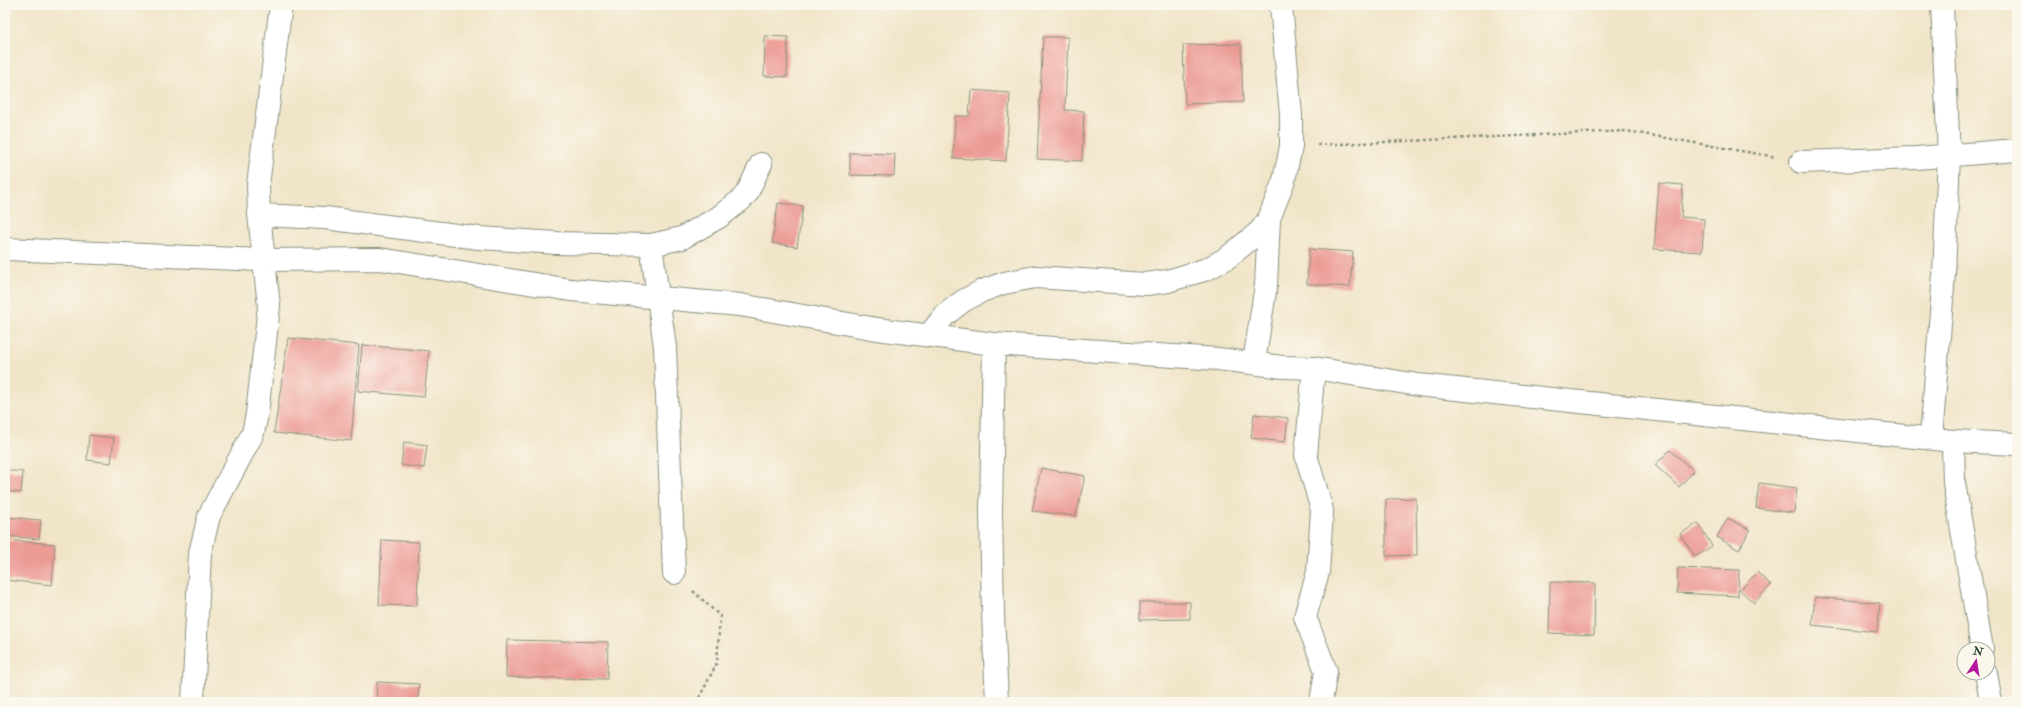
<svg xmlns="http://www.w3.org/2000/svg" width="2022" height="707" viewBox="0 0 2022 707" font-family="'IM FELL Double Pica',serif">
<rect width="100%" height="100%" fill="#fbf7ec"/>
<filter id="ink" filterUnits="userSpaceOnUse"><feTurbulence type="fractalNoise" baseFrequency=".025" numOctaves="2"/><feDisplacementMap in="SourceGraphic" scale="8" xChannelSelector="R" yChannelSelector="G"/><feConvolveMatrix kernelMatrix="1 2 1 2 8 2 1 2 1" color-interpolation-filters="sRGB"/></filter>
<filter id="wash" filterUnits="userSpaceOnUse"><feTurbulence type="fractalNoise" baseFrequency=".012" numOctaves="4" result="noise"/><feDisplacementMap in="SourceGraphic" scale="16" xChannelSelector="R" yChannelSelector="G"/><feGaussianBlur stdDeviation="0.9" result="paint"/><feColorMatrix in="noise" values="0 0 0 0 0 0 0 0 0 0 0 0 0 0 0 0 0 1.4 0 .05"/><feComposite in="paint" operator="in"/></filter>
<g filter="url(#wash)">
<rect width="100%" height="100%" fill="#f1e5c9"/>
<g id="blocks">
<path fill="#ec9a94" d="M765 36 788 37 787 77 764 76Z
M1043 37H1068L1065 110 1084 111 1082 161 1037 159Z
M1241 44 1243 102 1185 104 1183 45Z
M971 90 1010 93 1006 161 953 158 955 116H969Z
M850 153 895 154 894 176 850 175Z
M1659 183 1683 185 1681 217 1704 219 1702 252 1654 249Z
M778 203 803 206 797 247 772 243Z
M1309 249 1353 252 1350 287 1307 284Z
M288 338 359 345 351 441 274 433Z
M362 345 429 351 424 397 358 391Z
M1254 414 1288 418 1285 442 1251 438Z
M89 435 114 438 111 463 87 460Z
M404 442 427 445 424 468 401 465Z
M1670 450 1694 471 1679 487 1655 465Z
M1041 468 1085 476 1076 516 1032 511Z
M5 470 23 472 21 493 5 491Z
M1759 483 1797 488 1794 513 1756 508Z
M1416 498 1417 555 1386 556V499Z
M5 517 41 520 39 539 5 536Z
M1728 518 1750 530 1739 550 1717 537Z
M1698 523 1712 546 1695 557 1680 534Z
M6 540 55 544 52 585 5 580Z
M382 540 419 542 417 606 379 605Z
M1678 568 1739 570 1738 596 1677 593Z
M1757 572 1771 585 1754 603 1740 590Z
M1550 582 1595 583 1594 635 1549 633Z
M1815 597 1880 603 1877 632 1812 625Z
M1140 602H1190V619L1140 620Z
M507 640 608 642 607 679 506 677Z
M377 682 419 684 418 702H376Z"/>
</g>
</g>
<g filter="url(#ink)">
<use href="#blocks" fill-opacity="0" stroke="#88917e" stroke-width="1"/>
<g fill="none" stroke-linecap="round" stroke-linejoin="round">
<defs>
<path id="minor" d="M1801 162 1916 158 2017 150
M259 215 325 218 479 238 557 243 651 245 682 238 719 217 741 200 747 193 761 164
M651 245 665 347 674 573
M5 249 263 260 380 259 571 290 740 305 877 329 994 344 1218 359 1283 367 1314 368 1418 385 1953 441 2017 444
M929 335 945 315 963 301 982 291 1004 283 1035 277 1146 284 1168 281 1207 269 1227 258 1260 231 1269 219 1284 180 1291 147V115L1281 5
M994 344 991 512 993 614 997 702
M1254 362 1266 285 1269 219
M1314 368 1306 455 1322 510 1318 572 1305 617 1326 671 1321 702
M1931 438 1944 274 1949 156 1942 5
M1953 441 1954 483 1982 649
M1986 673 1991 702
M193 702 200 553 209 516 253 433 257 414 269 306 259 215 258 185 281 5"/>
</defs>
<use href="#minor" stroke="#88917e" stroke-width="24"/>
<path stroke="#88917e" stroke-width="2.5" stroke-dasharray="3 3" stroke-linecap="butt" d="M1317 145 1626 131 1776 157
M693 591 720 616 717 663 697 702"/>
<use href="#minor" stroke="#fff" stroke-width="22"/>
</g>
</g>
<rect width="2022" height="707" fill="none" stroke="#fbf7ec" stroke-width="20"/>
<g transform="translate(1976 661) rotate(12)"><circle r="19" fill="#fbf7ec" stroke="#a3ada2"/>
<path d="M0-3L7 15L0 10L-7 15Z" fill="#b5179e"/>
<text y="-6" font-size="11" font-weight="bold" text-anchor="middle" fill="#1f3d34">N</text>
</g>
</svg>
